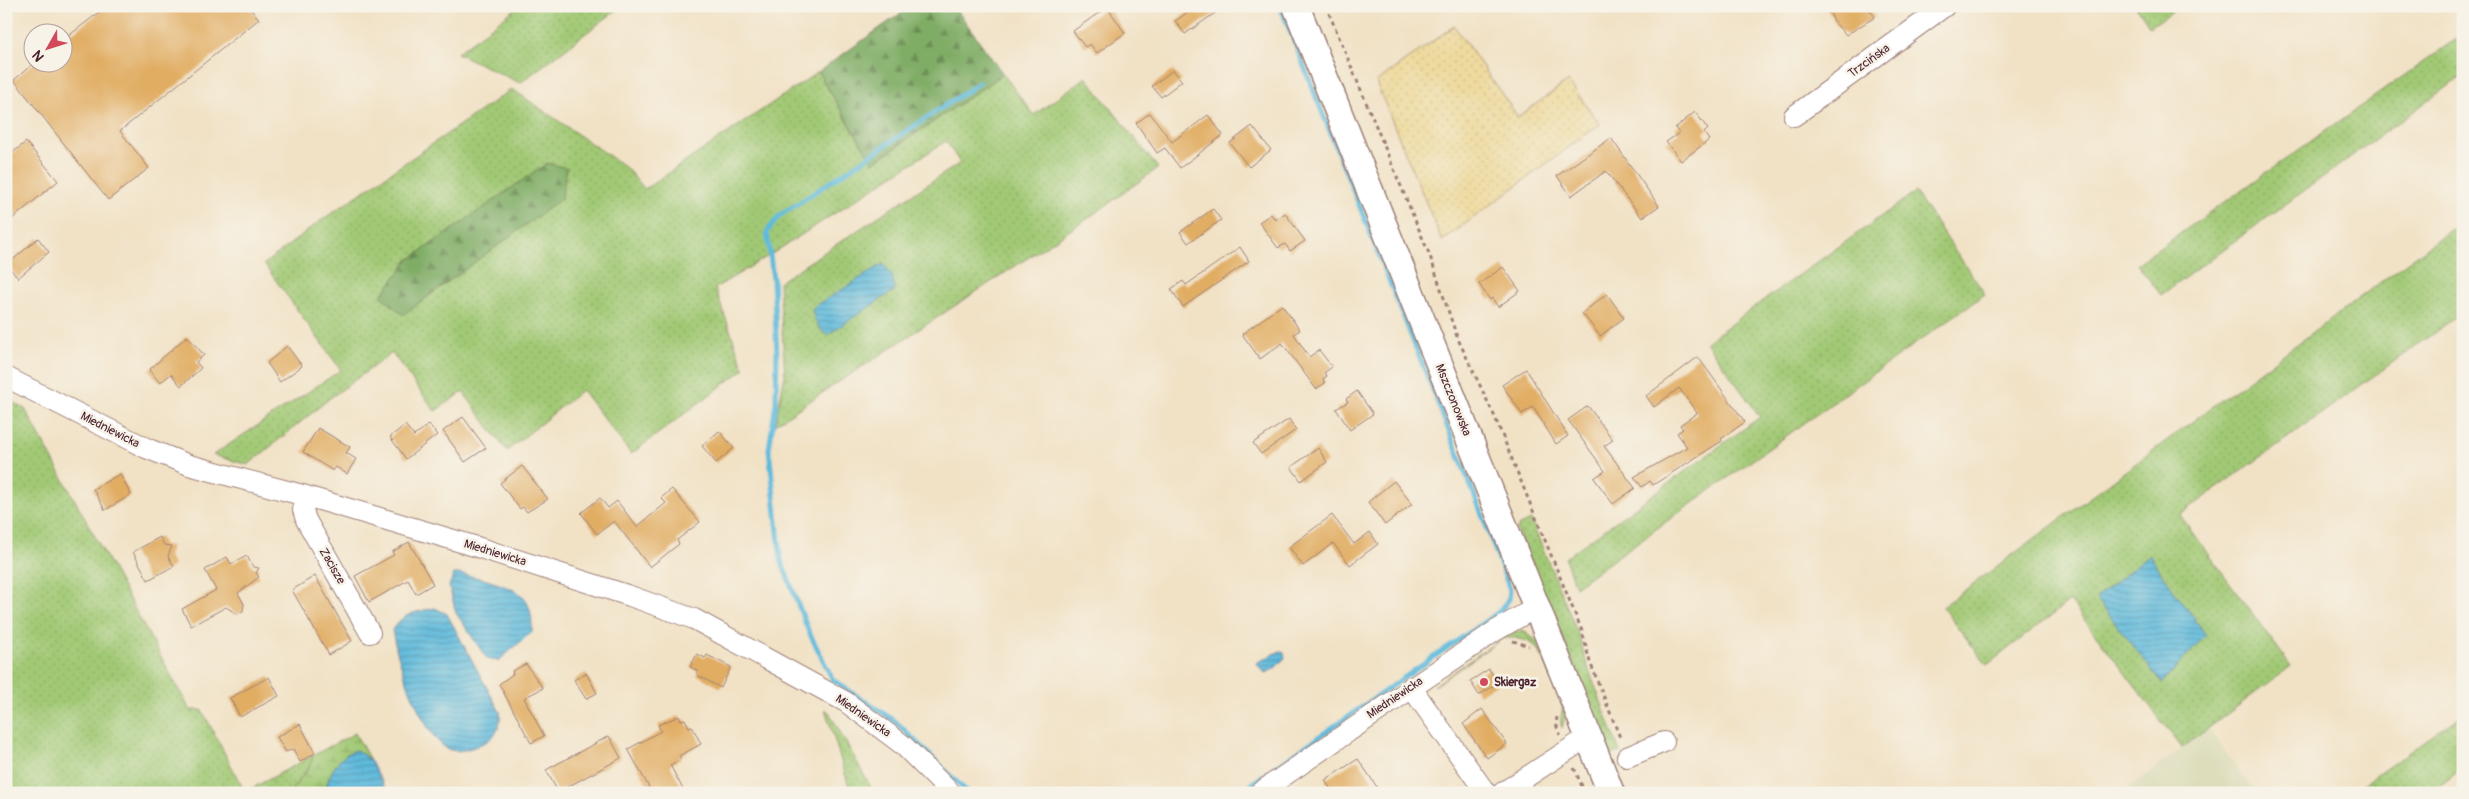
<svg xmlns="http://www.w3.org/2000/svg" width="2469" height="799" viewBox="0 0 2469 799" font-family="Pangolin,sans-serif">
<defs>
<pattern id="grass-dots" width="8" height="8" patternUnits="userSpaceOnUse" patternTransform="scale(1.25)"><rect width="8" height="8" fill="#a1c974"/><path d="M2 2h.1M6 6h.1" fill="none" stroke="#8cac65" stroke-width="1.8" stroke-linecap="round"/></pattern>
<pattern id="forest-firs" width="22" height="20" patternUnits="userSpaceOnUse" patternTransform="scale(1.25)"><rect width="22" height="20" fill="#80ad66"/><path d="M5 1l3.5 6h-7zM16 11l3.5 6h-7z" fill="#6b8c54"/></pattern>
<pattern id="wetland-marsh" width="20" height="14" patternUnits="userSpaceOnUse" patternTransform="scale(1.25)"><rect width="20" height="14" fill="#a1c974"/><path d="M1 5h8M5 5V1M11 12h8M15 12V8" fill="none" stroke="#8cac65"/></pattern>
<pattern id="sand-dots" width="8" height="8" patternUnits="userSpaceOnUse" patternTransform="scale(1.25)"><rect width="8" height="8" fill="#eeda9e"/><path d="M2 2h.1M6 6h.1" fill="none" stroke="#cebb88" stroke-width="1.8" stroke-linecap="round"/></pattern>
<pattern id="water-rules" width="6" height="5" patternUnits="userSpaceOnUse" patternTransform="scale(1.25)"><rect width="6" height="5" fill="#5ebadc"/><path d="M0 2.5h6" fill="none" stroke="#5097b3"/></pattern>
</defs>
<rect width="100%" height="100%" fill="#f7f3e8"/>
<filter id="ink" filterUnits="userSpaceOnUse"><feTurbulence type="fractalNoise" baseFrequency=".02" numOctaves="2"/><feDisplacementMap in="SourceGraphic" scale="10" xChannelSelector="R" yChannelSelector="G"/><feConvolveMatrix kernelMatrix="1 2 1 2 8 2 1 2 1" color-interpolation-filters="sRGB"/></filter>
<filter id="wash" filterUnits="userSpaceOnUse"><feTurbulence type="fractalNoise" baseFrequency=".0096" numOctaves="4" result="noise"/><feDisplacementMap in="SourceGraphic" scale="20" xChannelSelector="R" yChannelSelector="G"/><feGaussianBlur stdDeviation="1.12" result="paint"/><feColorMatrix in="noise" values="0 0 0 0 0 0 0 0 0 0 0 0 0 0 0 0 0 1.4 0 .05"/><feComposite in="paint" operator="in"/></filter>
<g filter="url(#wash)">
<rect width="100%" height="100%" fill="#f1e2c6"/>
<path fill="#ddddbc" d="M2208 728 2255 793H2122L2182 748Z"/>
<path fill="url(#grass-dots)" stroke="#767450" d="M519 6H622L520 83 457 53Z
M2136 6H2180L2150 27Z
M2463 34V75L2161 295 2137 264Z
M818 72 873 163 1003 74 1034 115 1086 77 1158 168 1090 217 775 424 785 375 779 282 960 163 946 141 775 252 715 288 744 369 631 454 582 390 507 451 463 392 435 411 392 353 330 398 248 465 213 455 341 370 264 264 319 222 512 89 624 166 645 189Z
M1915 192 1985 294 1575 587 1565 558 1760 417 1706 342Z
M2463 221V312L2180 515 2291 666 2182 748 2070 601 1987 665 1942 607Z
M6 399 25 409 190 710H202L245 792 314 755 308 769 289 793H8Z
M1531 520 1579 636 1587 665 1620 752 1606 757 1572 660 1517 530 1519 525Z
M1512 631 1525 632 1537 641 1566 714 1562 728C1558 720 1564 713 1562 705 1558 692 1542 648 1531 643L1530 639V642L1515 638H1503L1434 686Z
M825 709 829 712 874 793H851Z
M2463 714V768L2430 793H2351Z"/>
<path fill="url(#forest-firs)" stroke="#656648" d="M911 6H954L1003 74 873 163 818 72Z
M547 163 567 168 561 199 403 315 381 296 407 261Z"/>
<path fill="url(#wetland-marsh)" stroke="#767450" d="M355 733 370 760 356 750 327 783 325 793H289L308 769 314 755Z"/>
<path fill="url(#sand-dots)" stroke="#9c7c64" d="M1454 26 1518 117 1568 81 1600 124 1442 241 1376 82Z"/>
<path fill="url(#water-rules)" stroke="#546c84" d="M883 264 893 278 895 290 827 335C818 329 815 320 812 310L814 307Z
M2149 555 2206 635 2162 683 2096 598Z
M454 574C467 573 512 586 521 595 532 605 532 619 532 632L498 661 487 659 456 613 449 586Z
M435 608 447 614 500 712C501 725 498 734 487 741 476 747 458 755 446 748 421 732 397 659 392 630 403 613 416 612 435 608Z
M1280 651 1284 653 1285 658 1274 669 1265 673 1256 663Z
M356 750 370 760 388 793H325C328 775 338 755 356 750Z"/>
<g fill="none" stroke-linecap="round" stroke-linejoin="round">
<path stroke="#5ebadc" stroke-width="5" d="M968 793 895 721 833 680 808 630 781 560 769 449 776 403 777 352 773 279 767 232 779 216 979 83
M1238 793 1500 611 1509 599 1510 590 1480 509 1280 6"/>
</g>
<g id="blocks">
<path fill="#e1ad64" d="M107 6H248L259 19 120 131 149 168 108 200 14 80 35 62H62V41Z
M1197 6H1225L1185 34 1175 21Z
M1826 6H1867L1875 17 1846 35 1835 23Z
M1107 7 1125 33 1097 53 1090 44 1085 47 1073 31Z
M1173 70 1182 81 1161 97 1152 86Z
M1695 112 1708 129 1704 133 1709 140 1681 161 1666 142 1679 133 1675 128Z
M1150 113 1172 142 1208 115 1223 135 1180 168 1165 148 1157 153 1136 123Z
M1252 126 1271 150 1249 167 1230 143Z
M1611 138 1659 206 1642 218 1606 171 1571 196 1557 176Z
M26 142 58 181 6 224V158Z
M1213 209 1221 220 1188 243 1180 232Z
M1285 213 1305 241 1290 251 1285 244 1278 248 1259 222 1271 214 1275 220Z
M38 238 49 252 18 278 7 265Z
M1240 247 1249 261 1183 307 1171 289 1183 281 1186 285Z
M1503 267 1520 291 1498 307 1492 298 1490 300 1479 284Z
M1607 294 1624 318 1600 336 1582 313Z
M1282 305 1300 330 1294 334 1309 357 1319 350 1332 367 1324 373 1327 376 1323 379 1325 383 1316 389 1282 343 1260 359 1242 334Z
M187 336 204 355 196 362 201 368 181 386 171 374 160 383 149 370Z
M287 346 302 366 280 382 267 363Z
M1698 357 1745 422 1721 439 1722 441 1695 458 1653 485 1650 481 1642 487 1634 477 1687 447 1677 433 1683 429 1680 425 1697 413 1679 388 1654 407 1646 396Z
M1526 369 1568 436 1556 444 1533 407 1522 414 1502 385Z
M1357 391 1373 414 1350 430 1336 409 1348 402 1346 399Z
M1588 406 1613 440 1604 446 1635 488 1613 504 1594 478 1605 471 1568 420Z
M463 417 486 448 465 462 443 431Z
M1289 419 1296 430 1261 454 1253 443Z
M429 424 437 435 406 459 390 437 405 425 414 436Z
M318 428 350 447 346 453 356 459 347 474 336 467 333 471 303 452Z
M719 431 734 448 716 463 702 446Z
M1318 448 1327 462 1301 481 1291 467Z
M522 466 548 499 527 512 523 507 520 509 500 483Z
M120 474 131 495 105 510 93 489Z
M1394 481 1412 504 1385 525 1368 502Z
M672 489 700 522 677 540 679 544 650 567 614 521 597 534 581 513 600 498 608 508 617 501 637 527 666 503 661 498Z
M1332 515 1354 544 1370 532 1378 544 1350 565 1333 543 1303 566 1289 547Z
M160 537 164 545 172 546 168 556 174 566 148 580 133 552Z
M409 542 433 584 416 594 408 580 369 602 355 576 394 555 392 552Z
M247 556 253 567 259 568 256 573 259 577 238 593 244 604 243 611 237 614 226 607 191 626 182 609 216 590 205 570 227 557 231 564Z
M315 576 352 641 329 655 292 590Z
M697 654 705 658 707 655 731 667 721 688 697 675 698 671 690 667Z
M526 664 543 688 524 698 544 736 531 743 499 684 513 674 512 671Z
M1489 669 1498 683 1479 695 1470 681Z
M586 673 597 693 586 699 574 680Z
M269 677 279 696 240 717 230 698Z
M1482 709 1507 744 1487 758 1463 724Z
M679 716 681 720 685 719 689 727 692 726 701 744 679 756 681 759 670 765 685 793H652L628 749 661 731 658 725Z
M300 724 315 753 300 762 293 749 286 752 277 737Z
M609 736 621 758 558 792 546 770Z
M1358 759 1381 793H1333L1325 780Z"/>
</g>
</g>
<g filter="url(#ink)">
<use href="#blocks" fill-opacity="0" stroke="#9e8078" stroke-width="1"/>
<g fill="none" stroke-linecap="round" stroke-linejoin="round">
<defs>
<path id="minor" d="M1794 116 1945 6
M6 377 146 448 189 465 306 496 474 546 630 596 694 619 846 702 903 745 951 793
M306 496 303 510 306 520 370 633
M1411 687 1486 793
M1627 757 1664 742
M1259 793 1495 631 1535 608
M1502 793 1588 737"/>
<path id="major" d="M1296 6 1611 793"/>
</defs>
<use href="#minor" stroke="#9e8078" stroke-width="22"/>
<use href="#major" stroke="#9e8078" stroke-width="29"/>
<path stroke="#9e8078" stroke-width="3" stroke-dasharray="4 4" stroke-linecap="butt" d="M1326 6 1430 256 1457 337 1494 415 1582 631 1590 662 1621 740
M1513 641 1529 646
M1557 717 1556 724 1560 735
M1574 768 1585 793"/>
<use href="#minor" stroke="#fff" stroke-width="20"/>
<use href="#major" stroke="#fff" stroke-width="26"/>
</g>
</g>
<circle fill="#d1495b" stroke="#f7f3e8" stroke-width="2" cx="1484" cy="682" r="5"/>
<g text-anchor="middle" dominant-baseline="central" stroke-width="5" stroke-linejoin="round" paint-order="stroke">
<g font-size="12" fill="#4a1f2b" stroke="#f7f3e8">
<text transform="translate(1869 61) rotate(-36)">Trzcińska</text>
<text transform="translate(1453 400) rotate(68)">Mszczonowska</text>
<text transform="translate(110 430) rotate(27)">Miedniewicka</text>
<text transform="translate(495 553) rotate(17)">Miedniewicka</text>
<text transform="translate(332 566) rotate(60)">Zacisze</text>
<text transform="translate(1395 698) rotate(-34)">Miedniewicka</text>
<text transform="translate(863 716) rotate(35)">Miedniewicka</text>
</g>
<g font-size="12" font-weight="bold" fill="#4a1f2b" stroke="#f7f3e8" text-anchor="start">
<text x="1494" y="682">Skiergaz</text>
</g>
</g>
<rect width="2469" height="799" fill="none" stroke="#f7f3e8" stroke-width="25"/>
<g transform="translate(48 48) rotate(231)"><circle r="24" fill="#f7f3e8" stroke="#b29e9c"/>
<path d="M0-4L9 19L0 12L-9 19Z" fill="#d1495b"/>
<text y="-8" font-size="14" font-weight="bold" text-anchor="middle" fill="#4a1f2b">N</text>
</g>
</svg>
